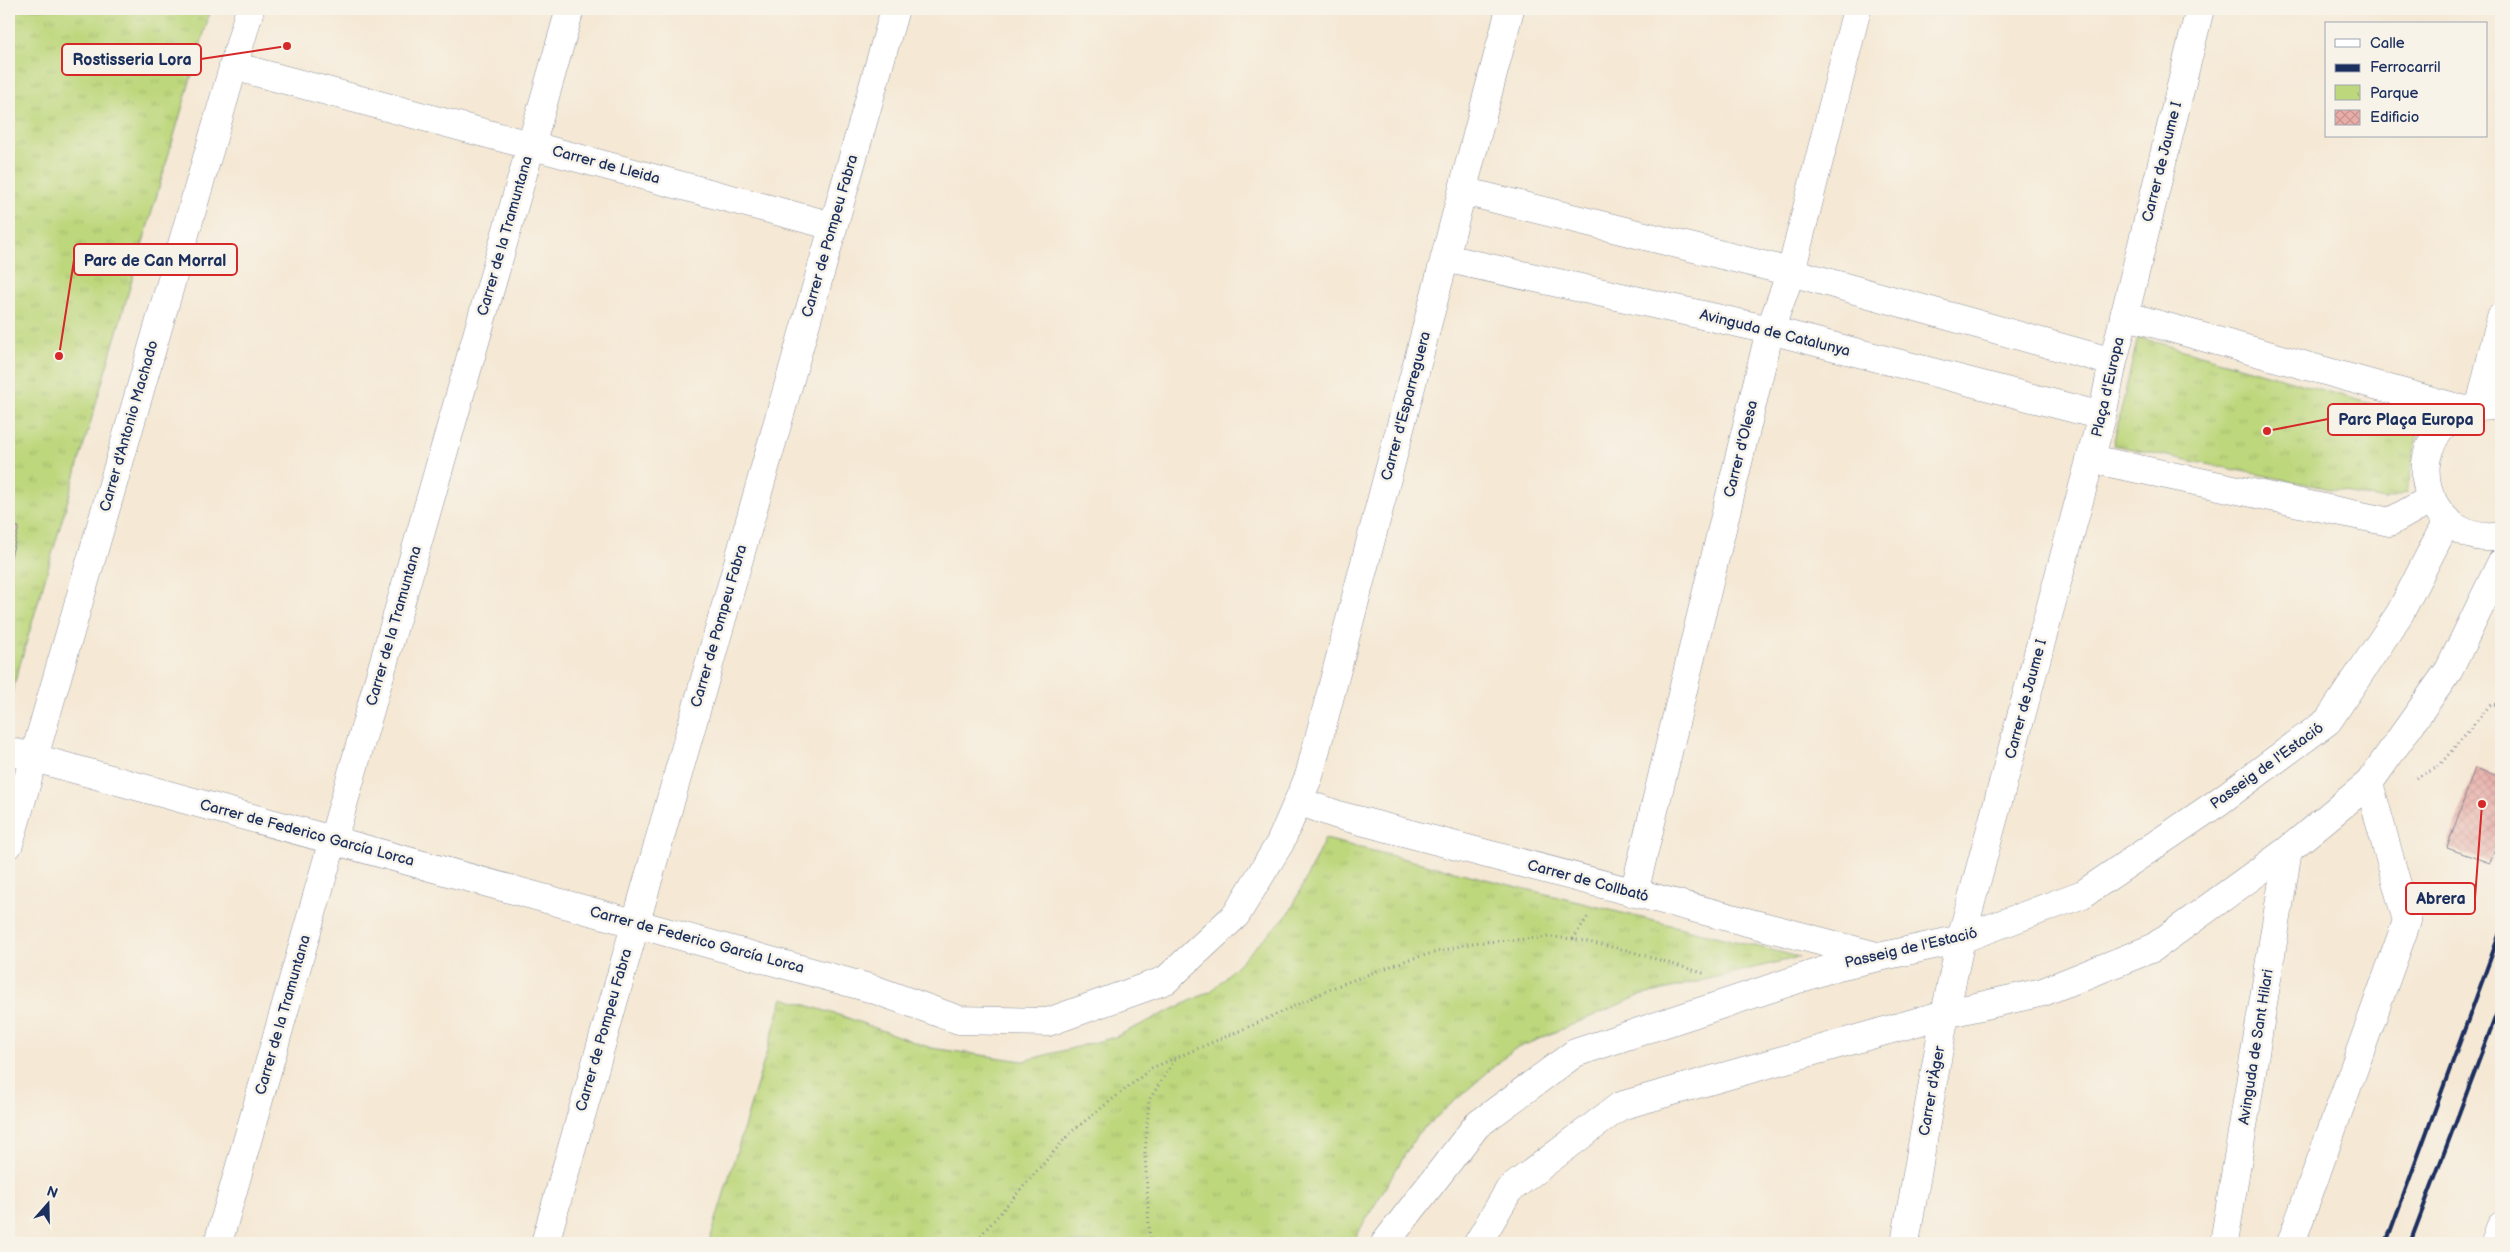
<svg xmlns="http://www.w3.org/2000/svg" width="2510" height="1252" viewBox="0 0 2510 1252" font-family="'Balsamiq Sans',sans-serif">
<defs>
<pattern id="park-tufts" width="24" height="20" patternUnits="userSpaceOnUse" patternTransform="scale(1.25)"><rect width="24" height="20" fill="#bdd77c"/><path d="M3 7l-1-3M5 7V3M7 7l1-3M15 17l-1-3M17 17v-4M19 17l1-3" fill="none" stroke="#a2b96e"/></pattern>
<pattern id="building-cross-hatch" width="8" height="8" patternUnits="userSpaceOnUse" patternTransform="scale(1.25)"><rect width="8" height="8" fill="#e8ada7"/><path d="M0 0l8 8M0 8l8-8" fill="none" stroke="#c69592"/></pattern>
</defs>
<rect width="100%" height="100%" fill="#f7f3e8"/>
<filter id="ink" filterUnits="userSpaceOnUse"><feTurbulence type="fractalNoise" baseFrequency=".02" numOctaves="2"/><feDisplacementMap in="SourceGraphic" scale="10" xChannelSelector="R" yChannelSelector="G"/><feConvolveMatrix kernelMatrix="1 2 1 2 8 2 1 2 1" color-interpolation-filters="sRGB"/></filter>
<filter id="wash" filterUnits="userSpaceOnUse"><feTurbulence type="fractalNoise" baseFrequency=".0096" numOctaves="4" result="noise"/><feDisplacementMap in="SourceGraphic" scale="20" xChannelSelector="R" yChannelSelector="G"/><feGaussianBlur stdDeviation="1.12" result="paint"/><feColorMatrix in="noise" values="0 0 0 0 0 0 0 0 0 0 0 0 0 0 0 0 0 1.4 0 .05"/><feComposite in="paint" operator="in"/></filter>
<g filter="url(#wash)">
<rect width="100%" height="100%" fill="#f5e8d4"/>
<path fill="url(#park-tufts)" stroke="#6c836d" d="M9 9H211L9 702Z
M2138 337 2420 418 2407 492 2385 500 2113 445Z
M1325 839 1799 957 1639 996 1513 1050 1418 1133 1352 1243H709L783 998 845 1017 931 1048 1023 1061 1115 1037 1211 991 1290 912Z"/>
<g id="blocks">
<path fill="url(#building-cross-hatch)" d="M9 524 19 527 9 564Z
M2475 768 2501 777V830L2490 863 2447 848Z"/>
</g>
</g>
<g filter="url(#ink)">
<use href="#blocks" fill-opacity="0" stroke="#888c99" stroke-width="1"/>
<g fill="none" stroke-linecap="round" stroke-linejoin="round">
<defs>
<path id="minor" d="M233 66 833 226
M1463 191 1791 272 2113 362
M1445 258 1770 330 2102 416
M2124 315 2465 410
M2480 406 2501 317
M2501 406C2489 406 2478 406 2467 410 2456 413 2447 422 2440 430 2403 476 2442 547 2501 536
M2091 459 2390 522 2431 499
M9 751 873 989 959 1020 1048 1022 1166 980 1236 915 1280 843 1309 776 1510 9
M1298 801 1338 815 1873 955
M9 844 250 9
M1634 893 1770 330 1791 272 1857 9
M218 1243 570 9
M545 1243 895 9
M1385 1243 1477 1125 1575 1053 1838 966 1961 939 2083 894 2217 803 2328 721 2400 613 2447 521
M1478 1243 1509 1190 1620 1106 1945 1014 2043 992 2153 948 2288 850 2369 783 2449 670 2501 563
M1905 1243 1945 1014 1961 939 2102 416 2113 362 2200 9
M2224 1243 2288 850
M2291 1243 2407 921 2369 783
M2495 1243 2501 1226"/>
</defs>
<use href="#minor" stroke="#888c99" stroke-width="29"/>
<path stroke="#888c99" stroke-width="3" stroke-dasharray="1 4" stroke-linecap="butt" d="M2416 778 2438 767 2491 704 2501 705
M1573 939 1589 915
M974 1243 1071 1132 1152 1068 1253 1025 1337 986 1410 959 1472 943 1551 937 1573 939 1626 950 1706 974
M1150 1243 1145 1153 1149 1100 1176 1058"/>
<use href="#minor" stroke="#fff" stroke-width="28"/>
<path stroke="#1b2f5e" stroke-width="4" d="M2386 1243 2501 930
M2410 1243 2501 1002"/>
</g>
</g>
<g text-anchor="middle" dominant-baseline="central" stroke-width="5" stroke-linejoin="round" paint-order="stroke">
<g font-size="15" fill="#1b2f5e" stroke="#f7f3e8">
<text transform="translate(2162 162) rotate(-76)">Carrer de Jaume I</text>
<text transform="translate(606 165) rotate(15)">Carrer de Lleida</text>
<text transform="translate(505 236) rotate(-74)">Carrer de la Tramuntana</text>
<text transform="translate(830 236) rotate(-74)">Carrer de Pompeu Fabra</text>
<text transform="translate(1775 333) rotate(14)">Avinguda de Catalunya</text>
<text transform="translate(2108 387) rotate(-77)">Plaça d'Europa</text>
<text transform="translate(1406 406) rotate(-75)">Carrer d'Esparreguera</text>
<text transform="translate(129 426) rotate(-74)">Carrer d'Antonio Machado</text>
<text transform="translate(1741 449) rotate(-76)">Carrer d'Olesa</text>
<text transform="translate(394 626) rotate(-74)">Carrer de la Tramuntana</text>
<text transform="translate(719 626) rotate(-74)">Carrer de Pompeu Fabra</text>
<text transform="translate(2026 699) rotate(-75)">Carrer de Jaume I</text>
<text transform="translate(2267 766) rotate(-36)">Passeig de l'Estació</text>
<text transform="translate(307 833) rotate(15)">Carrer de Federico García Lorca</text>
<text transform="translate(1588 881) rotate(15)">Carrer de Collbató</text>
<text transform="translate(697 940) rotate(15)">Carrer de Federico García Lorca</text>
<text transform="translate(1911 948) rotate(-13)">Passeig de l'Estació</text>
<text transform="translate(283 1015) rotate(-74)">Carrer de la Tramuntana</text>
<text transform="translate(604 1030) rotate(-74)">Carrer de Pompeu Fabra</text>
<text transform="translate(2256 1047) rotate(-81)">Avinguda de Sant Hilari</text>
<text transform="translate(1932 1091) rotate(-80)">Carrer d'Àger</text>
</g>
</g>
<path fill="none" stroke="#d62828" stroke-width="2" d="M287 46L201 59M59 356L74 260M2267 431L2328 419M2482 804L2475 898"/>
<g fill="#d62828" stroke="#f7f3e8" stroke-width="2">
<circle cx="287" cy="46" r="5"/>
<circle cx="59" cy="356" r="5"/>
<circle cx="2267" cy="431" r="5"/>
<circle cx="2482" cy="804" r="5"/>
</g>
<g fill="#f7f3e8" stroke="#d62828" stroke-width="2">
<rect x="62" y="44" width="139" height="31" rx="5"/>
<rect x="74" y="244" width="163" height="31" rx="5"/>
<rect x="2328" y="404" width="156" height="31" rx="5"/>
<rect x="2406" y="883" width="69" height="31" rx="5"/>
</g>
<g font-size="16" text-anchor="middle" font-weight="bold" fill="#1b2f5e">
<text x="132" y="65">Rostisseria Lora</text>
<text x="155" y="266">Parc de Can Morral</text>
<text x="2406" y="425">Parc Plaça Europa</text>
<text x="2441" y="904">Abrera</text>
</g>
<rect width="2510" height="1252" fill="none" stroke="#f7f3e8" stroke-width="30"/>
<rect x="2325" y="22" width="162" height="115" fill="#f7f3e8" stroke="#9fa5b1"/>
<rect x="2335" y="39" width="25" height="8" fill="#ffffff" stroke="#9fa5b1"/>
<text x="2370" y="48" font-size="15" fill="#1b2f5e">Calle</text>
<rect x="2335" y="64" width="25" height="8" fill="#1b2f5e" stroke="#9fa5b1"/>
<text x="2370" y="72" font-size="15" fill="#1b2f5e">Ferrocarril</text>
<rect x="2335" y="85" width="25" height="15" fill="url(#park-tufts)" stroke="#9fa5b1"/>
<text x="2370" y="98" font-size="15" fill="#1b2f5e">Parque</text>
<rect x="2335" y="110" width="25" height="15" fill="url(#building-cross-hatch)" stroke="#9fa5b1"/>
<text x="2370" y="122" font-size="15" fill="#1b2f5e">Edificio</text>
<g transform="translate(48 1204) rotate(20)" stroke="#f7f3e8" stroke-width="4" paint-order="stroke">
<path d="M0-4L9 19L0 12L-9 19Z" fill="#1b2f5e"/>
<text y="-8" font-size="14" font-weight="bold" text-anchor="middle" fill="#1b2f5e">N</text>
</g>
</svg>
